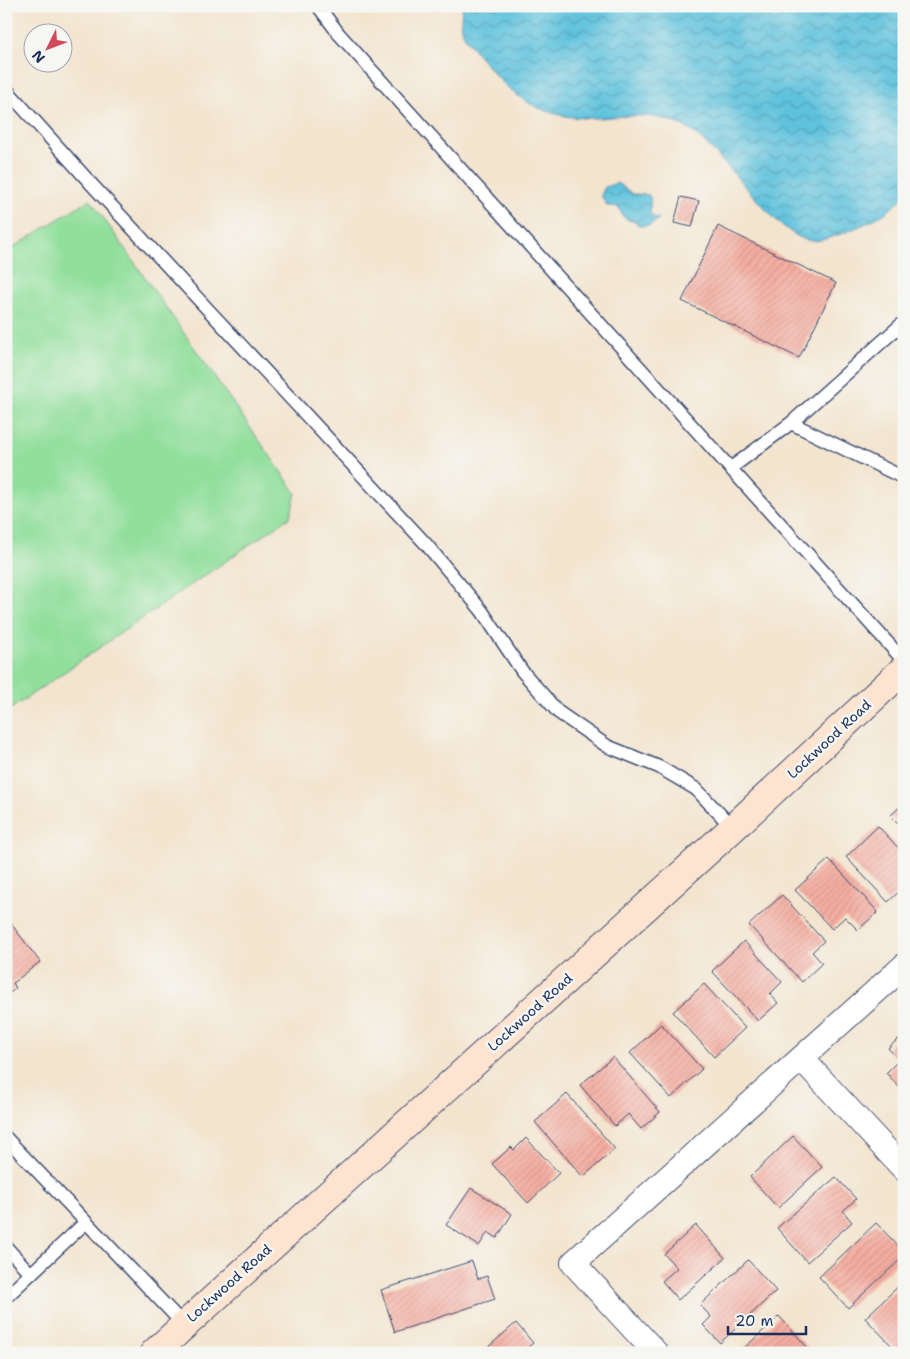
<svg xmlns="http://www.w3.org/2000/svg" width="910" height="1359" viewBox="0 0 910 1359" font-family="'Shantell Sans',sans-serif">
<defs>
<pattern id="water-waves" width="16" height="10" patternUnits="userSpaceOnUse" patternTransform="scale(1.25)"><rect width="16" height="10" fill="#5fc2dd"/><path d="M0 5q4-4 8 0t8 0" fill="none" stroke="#4e9eb6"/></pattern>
<pattern id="building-hatch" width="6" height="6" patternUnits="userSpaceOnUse" patternTransform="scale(1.25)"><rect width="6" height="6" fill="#f5ada0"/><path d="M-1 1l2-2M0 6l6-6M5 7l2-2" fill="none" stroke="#d1958c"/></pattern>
</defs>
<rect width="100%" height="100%" fill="#f6f6f2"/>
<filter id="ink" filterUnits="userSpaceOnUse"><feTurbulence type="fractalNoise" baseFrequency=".02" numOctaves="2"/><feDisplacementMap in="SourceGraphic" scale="10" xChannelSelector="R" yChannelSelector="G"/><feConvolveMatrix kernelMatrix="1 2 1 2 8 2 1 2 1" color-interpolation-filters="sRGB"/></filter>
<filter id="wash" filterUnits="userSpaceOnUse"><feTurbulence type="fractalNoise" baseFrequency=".0096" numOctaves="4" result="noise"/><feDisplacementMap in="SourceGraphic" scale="20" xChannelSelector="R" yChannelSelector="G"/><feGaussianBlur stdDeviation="1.12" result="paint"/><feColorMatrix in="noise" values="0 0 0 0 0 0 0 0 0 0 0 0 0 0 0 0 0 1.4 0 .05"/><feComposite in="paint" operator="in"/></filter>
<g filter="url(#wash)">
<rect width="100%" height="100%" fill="#f3e4ce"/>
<path fill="#92df9c" stroke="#56877d" d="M90 199 296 493 290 517 6 712V252Z"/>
<path fill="url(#water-waves)" stroke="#3d789e" d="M462 6H904V197C896 203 889 212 880 216 866 224 829 241 813 241 775 240 721 144 681 125 651 112 630 116 599 118 548 120 516 102 485 63 478 54 465 40 461 29 460 23 462 13 462 6Z
M617 183 633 194C652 195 651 191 650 212L653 217 659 219 650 225 639 226 636 222C627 220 622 219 620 209L615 206H607L601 195 605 187Z"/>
<g id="blocks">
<path fill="url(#building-hatch)" d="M681 197 699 201 692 227 674 223Z
M718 226 836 283 799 358 682 301Z
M904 803V830L890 816Z
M878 826 904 854V869L899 873 904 878V887L888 902 846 857Z
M829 859 878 912 858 930 845 917 832 929 795 890Z
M782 895 824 941 812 952 822 963 802 982 749 925Z
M6 917 40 962 13 983 16 988 6 996Z
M744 941 782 982 770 994 778 1003 758 1021 712 971Z
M704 984 745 1028 714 1057 673 1012Z
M661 1024 702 1069 671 1098 630 1053Z
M904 1034V1092L886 1073 899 1060 888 1048Z
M613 1057 660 1112 641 1129 628 1114 615 1126 580 1085Z
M567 1094 615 1149 583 1177 535 1122Z
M793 1136 822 1167 778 1208 750 1177Z
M526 1138 559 1173 528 1203 492 1164 511 1147 514 1150Z
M836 1177 856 1199 843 1211 852 1222 807 1262 777 1228Z
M471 1188 512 1214 497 1238 488 1232 479 1246 446 1225Z
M876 1223 904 1252V1256L848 1308 819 1277Z
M696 1225 725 1258 678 1300 662 1281 677 1268 664 1254Z
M748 1260 776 1291 720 1343 703 1325 711 1317 700 1305Z
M472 1261 478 1279 487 1276 495 1299 395 1332 381 1290Z
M904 1281V1341L895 1349 865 1318Z
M779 1316 807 1347 801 1353H739Z
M516 1323 533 1343 525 1350 527 1353H481Z"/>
</g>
</g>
<g filter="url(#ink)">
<use href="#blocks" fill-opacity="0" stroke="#3b4a6f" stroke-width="1"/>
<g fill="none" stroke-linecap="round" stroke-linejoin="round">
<defs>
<path id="service" d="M318 6 339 34 904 661
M6 89 94 187 426 544 482 611 522 671 558 712 607 746 659 767 696 789 733 828
M791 423 904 322
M731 468 791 423 900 476 904 472
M6 1138 184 1325
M6 1247 31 1274
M6 1297 86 1222"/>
<path id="minor" d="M802 1059 904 1169
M656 1353 573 1263 904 966"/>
<path id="secondary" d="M154 1353 733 828 904 669"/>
</defs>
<use href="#service" stroke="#3b4a6f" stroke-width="15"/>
<use href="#minor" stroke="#3b4a6f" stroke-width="26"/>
<use href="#secondary" stroke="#3b4a6f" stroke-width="30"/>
<use href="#service" stroke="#fff" stroke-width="12"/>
<use href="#minor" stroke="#fff" stroke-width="24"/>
<use href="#secondary" stroke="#fde4d0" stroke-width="28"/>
</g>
</g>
<g text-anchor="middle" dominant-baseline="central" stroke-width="5" stroke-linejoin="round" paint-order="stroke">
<g font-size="14" fill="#1b2f5e" stroke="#f6f6f2">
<text transform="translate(829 739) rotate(-43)">Lockwood Road</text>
<text transform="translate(530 1012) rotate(-42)">Lockwood Road</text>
<text transform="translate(229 1283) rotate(-42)">Lockwood Road</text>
</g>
</g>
<rect width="910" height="1359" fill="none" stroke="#f6f6f2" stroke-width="25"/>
<g transform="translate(48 48) rotate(228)"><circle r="24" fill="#f6f6f2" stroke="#9ea6b7"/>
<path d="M0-4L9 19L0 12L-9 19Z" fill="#d1495b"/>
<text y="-8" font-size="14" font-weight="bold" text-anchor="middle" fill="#1b2f5e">N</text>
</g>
<path d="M728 1326v8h78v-8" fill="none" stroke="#1b2f5e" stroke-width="2.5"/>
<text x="735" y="1326" font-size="15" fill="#1b2f5e" stroke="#f6f6f2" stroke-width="4" paint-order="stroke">20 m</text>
</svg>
